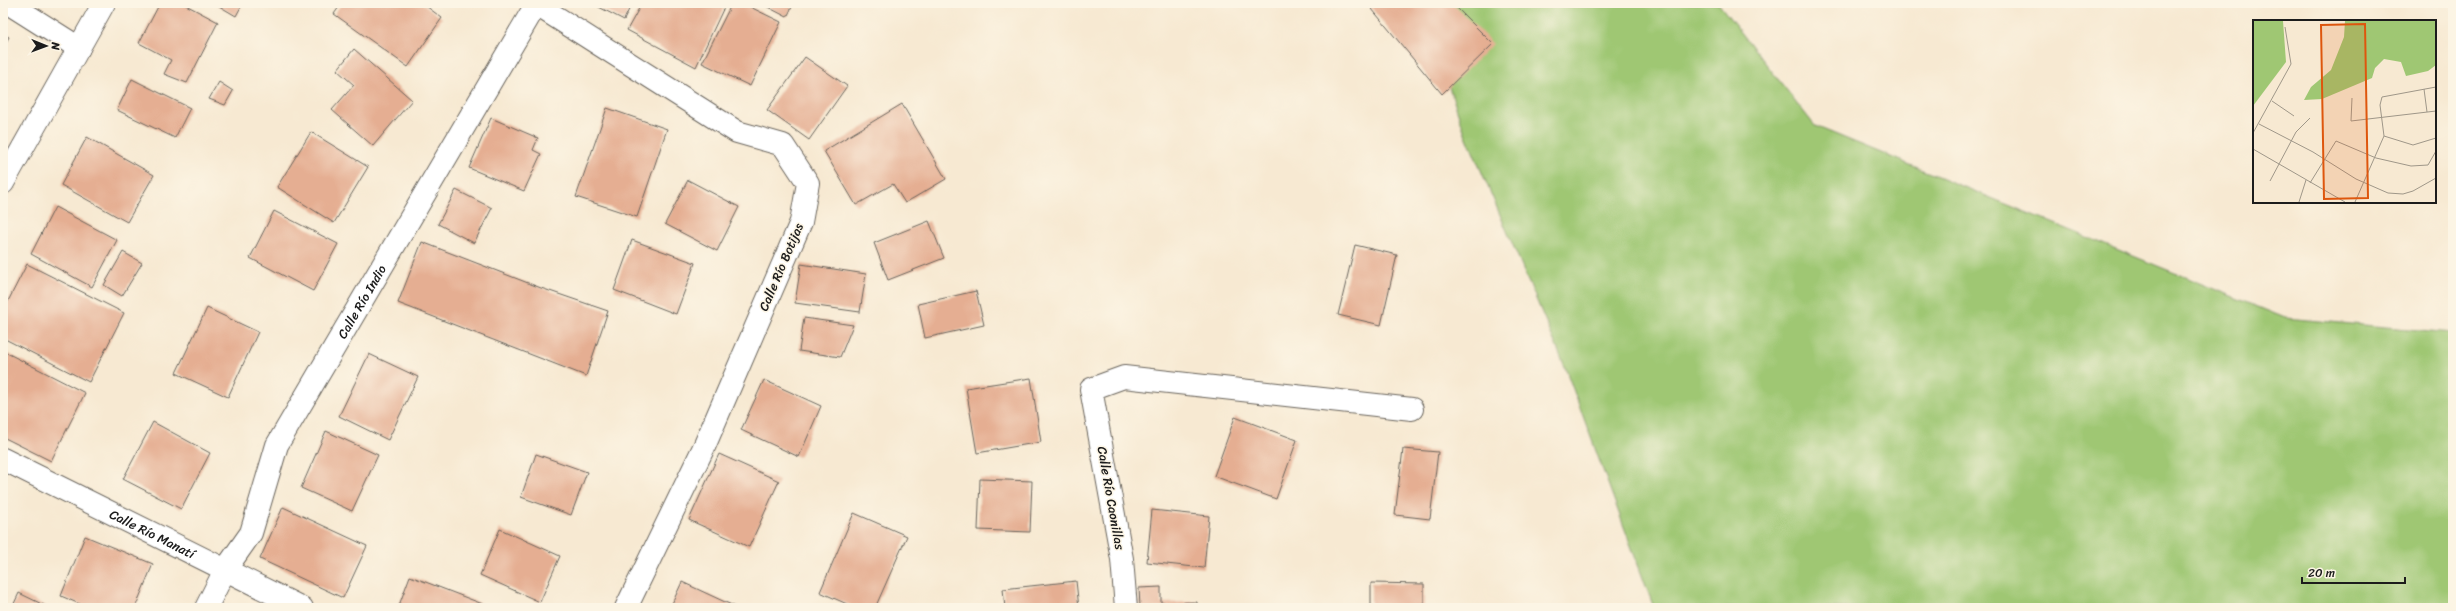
<svg xmlns="http://www.w3.org/2000/svg" width="2456" height="611" viewBox="0 0 2456 611" font-family="Sriracha,sans-serif">
<rect width="100%" height="100%" fill="#fcf5e5"/>
<filter id="ink" filterUnits="userSpaceOnUse"><feTurbulence type="fractalNoise" baseFrequency=".025" numOctaves="2"/><feDisplacementMap in="SourceGraphic" scale="8" xChannelSelector="R" yChannelSelector="G"/><feConvolveMatrix kernelMatrix="1 2 1 2 8 2 1 2 1" color-interpolation-filters="sRGB"/></filter>
<filter id="wash" filterUnits="userSpaceOnUse"><feTurbulence type="fractalNoise" baseFrequency=".012" numOctaves="4" result="noise"/><feDisplacementMap in="SourceGraphic" scale="16" xChannelSelector="R" yChannelSelector="G"/><feGaussianBlur stdDeviation="0.9" result="paint"/><feColorMatrix in="noise" values="0 0 0 0 0 0 0 0 0 0 0 0 0 0 0 0 0 1.4 0 .05"/><feComposite in="paint" operator="in"/></filter>
<g filter="url(#wash)">
<rect width="100%" height="100%" fill="#f7e9d2"/>
<path fill="#9fc773" stroke="#5e7248" d="M1420 3H1718L1815 126 2285 318 2453 333V608H1654L1563 362 1465 133Z"/>
<g id="blocks">
<path fill="#e5ae92" d="M160 3H182L218 22 187 83 164 74 171 60 139 43Z
M214 3H243L236 16Z
M342 3H422L442 18 408 67 334 14Z
M591 3H632L624 20Z
M642 3H726L696 67 627 30Z
M732 3H742L781 22 750 86 702 63Z
M760 3H794L787 17Z
M1367 3H1452L1493 44 1442 94Z
M3 33 9 37 3 48Z
M354 49 412 100 373 146 332 110 354 85 337 70Z
M805 57 847 86 809 140 767 110Z
M132 79 190 108 175 138 117 110Z
M219 82 233 91 225 105 209 99Z
M902 104 946 179 905 203 893 184 856 205 824 151Z
M607 108 667 129 637 217 576 197Z
M491 118 538 138 533 150 541 154 524 191 469 168Z
M311 132 368 167 334 223 277 187Z
M87 137 154 175 127 222 61 185Z
M688 180 739 207 717 251 665 224Z
M456 190 492 208 474 243 438 224Z
M55 207 117 240 92 287 31 254Z
M274 211 338 244 313 291 250 258Z
M929 221 944 258 888 280 874 243Z
M632 240 695 263 676 314 614 290Z
M422 242 541 288 608 311 586 376 398 303Z
M1355 245 1397 255 1381 325 1338 315Z
M123 252 142 263 122 296 104 285Z
M27 264 124 313 89 382 3 338V311Z
M801 264 866 274 860 312 795 303Z
M976 291 984 325 925 338 918 304Z
M207 308 258 332 228 397 176 373Z
M804 318 853 325 840 357 799 351Z
M3 351 85 393 51 461 3 437Z
M369 354 418 377 388 440 339 416Z
M1031 378 1041 442 977 453 966 388Z
M764 380 821 406 799 457 741 430Z
M1235 417 1297 440 1276 499 1214 476Z
M153 422 210 453 181 509 123 479Z
M326 431 378 455 352 511 301 488Z
M1403 449 1438 452 1430 519 1395 515Z
M536 454 587 472 571 515 521 497Z
M719 454 779 481 749 547 689 520Z
M980 479 1032 481 1030 532 978 530Z
M283 507 367 546 343 598 260 559Z
M1152 510 1209 516 1204 568 1147 562Z
M854 513 907 536 875 608H856L820 592Z
M500 529 560 556 540 602 480 575Z
M85 536 153 564 135 608H89L61 596Z
M410 576 493 608H398Z
M1076 581 1079 608H1005L1003 589Z
M682 582 738 608H670Z
M1371 583 1424 584V608H1371Z
M1161 587V603L1197 602V608H1140L1139 588Z
M19 593 50 608H12Z"/>
</g>
</g>
<g filter="url(#ink)">
<use href="#blocks" fill-opacity="0" stroke="#69645c" stroke-width="1"/>
<g fill="none" stroke-linecap="round" stroke-linejoin="round">
<defs>
<g id="minor">
<path d="M8 3 79 48"/>
<path d="M534 3 737 132 783 145 808 183 801 222 704 447 626 608"/>
<path d="M3 183 104 3"/>
<path id="s1" d="M3 459 302 608"/>
<path id="s2" d="M206 608 225 570 251 533 277 445 537 3"/>
<path d="M1126 608 1122 559 1091 389 1124 377 1412 409"/>
</g>
</defs>
<use href="#minor" stroke="#69645c" stroke-width="24"/>
<use href="#minor" stroke="#fff" stroke-width="22"/>
</g>
</g>
<g text-anchor="middle" dominant-baseline="central" stroke-width="3" stroke-linejoin="round" paint-order="stroke">
<g font-size="13" fill="#1c1c1c" stroke="#fcf5e5">
<text transform="translate(781 267) rotate(-67)">Calle Río Botijas</text>
<text stroke="none"><textPath href="#s2" startOffset="346">Calle Río Indio</textPath></text>
<text transform="translate(1111 498) rotate(80)">Calle Río Caonillas</text>
<text stroke="none"><textPath href="#s1" startOffset="167">Calle Río Manatí</textPath></text>
</g>
</g>
<g transform="translate(2253 20)">
<rect width="183" height="183" fill="#f7e9d2"/>
<path d="M0 1H30L33 42 0 86ZM92 1H183V45L175 51 153 56 148 42 131 39 122 48 119 58 69 79 51 80 58 67 78 50 91 17Z" fill="#9fc773"/>
<path fill="none" stroke="#9f9789" stroke-width="1" d="M171 69 174 92M99 78 98 101 183 91M19 81 41 96M6 104 60 132 103 159 135 173 150 174 160 171 183 158M0 113 38 44 32 7M131 116 160 125 183 118M0 129 92 182M17 161 43 112 57 98M57 163 83 121 123 138 158 146 175 145 183 131M46 182 53 160M102 182 131 116 127 85 129 77 183 67"/>
<path fill="#de560d" fill-opacity="0.15" stroke="#de560d" stroke-width="2" d="M112 4 115 178 71 179 68 5Z"/>
<rect width="183" height="183" fill="none" stroke="#1c1c1c" stroke-width="2"/>
</g>
<rect width="2456" height="611" fill="none" stroke="#fcf5e5" stroke-width="16"/>
<g transform="translate(46 46) rotate(91)" stroke="#fcf5e5" stroke-width="3" paint-order="stroke">
<path d="M0-3L7 15L0 10L-7 15Z" fill="#1c1c1c"/>
<text y="-6" font-size="11" font-weight="bold" text-anchor="middle" fill="#1c1c1c">N</text>
</g>
<path d="M2302 577v6h103v-6" fill="none" stroke="#1c1c1c" stroke-width="2"/>
<text x="2308" y="577" font-size="12" fill="#1c1c1c" stroke="#fcf5e5" stroke-width="3" paint-order="stroke">20 m</text>
</svg>
